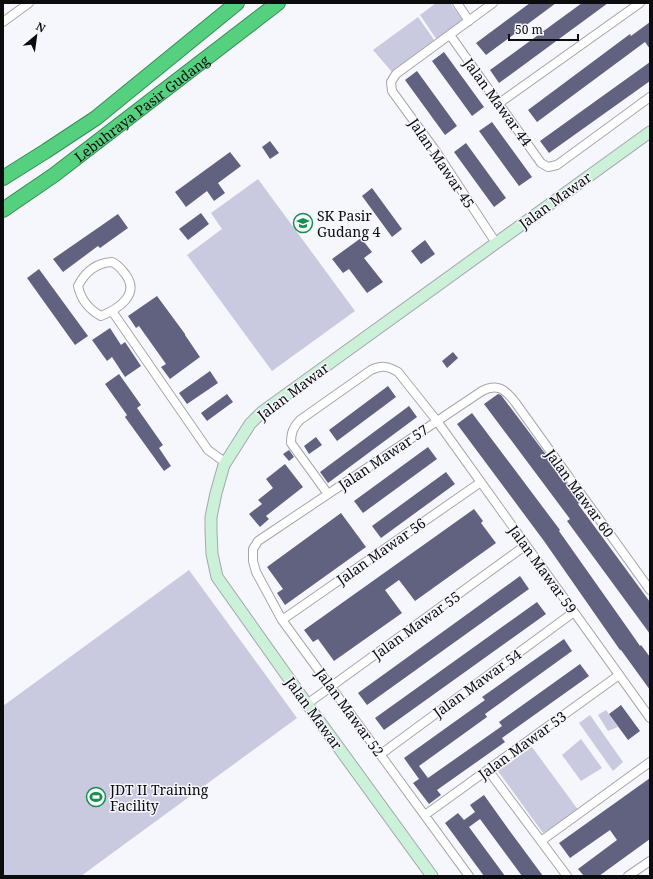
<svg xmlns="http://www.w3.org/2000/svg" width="653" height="879" viewBox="0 0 653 879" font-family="'Noto Serif',serif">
<rect width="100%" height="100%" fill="#f6f6fd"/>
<path fill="#c9cae0" d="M436 3H450L463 20 437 40 420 15Z
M418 17 435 41 392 72 373 50Z
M258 179 355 311 272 371 187 255 222 229 211 213Z
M189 570 297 718 81 876H3V706Z
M606 710 618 727 608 731 598 715Z
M590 715 623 762 613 771 579 723Z
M581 739 602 768 581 781 562 755Z
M532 747 579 811 543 833 498 771Z"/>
<path fill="#616280" d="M530 3H556L486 55 476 43Z
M582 3H608L499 83 490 70Z
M650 22V49L645 42 537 122 528 110 630 34 631 36Z
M444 52 484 107 472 116 432 61Z
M650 62V81L549 153 540 141Z
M417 71 457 126 445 135 405 80Z
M492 122 532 177 519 186 479 131Z
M270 141 279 153 270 159 262 147Z
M466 143 506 198 494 207 454 152Z
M230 152 241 166 218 183 225 193 214 201 207 191 186 207 175 192Z
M372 188 402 229 392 237 362 196Z
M201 213 209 224 188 240 179 229Z
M118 214 128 228 100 248 98 246 63 272 53 259Z
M361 238 372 252 364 258 383 282 367 293 349 269 343 273 332 259Z
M425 240 435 254 421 264 411 251Z
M39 269 88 336 75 345 27 278Z
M157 296 185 334V335L200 357 170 379 161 367 166 364 139 326 136 328 128 316Z
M110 328 121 345 125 342 141 366 125 377 112 357 107 361 92 340Z
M453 352 458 358 447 368 442 361Z
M210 371 218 383 187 404 179 393Z
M119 374 141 405 137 408 163 445 159 448 171 466 164 471 125 417 127 415 105 384Z
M388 386 396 397 337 441 329 430Z
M227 394 233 402 207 421 201 413Z
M498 394 501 395 562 476 580 502 578 504 650 602V634L567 521 570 519 484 404Z
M409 406 417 417 328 483 320 472Z
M472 413 560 530 559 531 631 633 640 646 641 645 650 657V690L621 650H620L544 541 457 424Z
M316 437 322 445 309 454 304 446Z
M428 447 437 459 363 513 354 501Z
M289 450 294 457 289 461 283 454Z
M285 464 303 487 266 516 269 519 260 527 249 514 262 504 258 500 273 488 266 479Z
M446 472 455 484 381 538 372 526Z
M474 509 483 521 481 523 496 543 415 601 399 580 385 590 402 613 334 661 318 639 313 642 304 630Z
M341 513 366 547 285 605 277 593 283 589 267 567Z
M520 576 529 589 367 705 358 693Z
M537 602 546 614 384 730 375 718Z
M564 639 572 651 485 714 487 717 419 766 428 778 502 726 499 722 580 664 589 676 502 738 505 742 437 790 441 795 429 804 413 783 419 779 404 758 485 700 482 697Z
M621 705 640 731 628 740 609 714Z
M650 778V839L599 876H584L578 869 617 840 610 830 570 858 559 843Z
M484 795 509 830 543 876H522L480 819 469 827 505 876H484L445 823 458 813 464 820 475 812 470 805Z"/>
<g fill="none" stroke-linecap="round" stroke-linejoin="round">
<defs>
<path id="street" d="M457 3 469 21
M493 3 396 74 391 82 392 91 435 150 496 243
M3 22 29 3
M450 35 541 163 548 167 557 165 650 97
M498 104 640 3
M112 262C119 265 121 269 126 275 140 295 118 309 101 316 88 309 81 300 78 286 85 272 96 263 112 262Z
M112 311 208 450 226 463
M328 494 291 443C291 433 293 427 300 420L371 370C381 365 388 366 398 372L437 421 650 718
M282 620 481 482
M307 704 526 545
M381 754 574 612
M488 770 567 876
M425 815 619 675
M541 841 650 762
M469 876 282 620 256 572 253 561V549L258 541 482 391C497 383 505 389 515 402L650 590
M628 876 650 861"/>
<path id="secondary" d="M432 876 307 704 217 577 212 554 211 531V517L216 493 224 465 250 424 262 412 650 132"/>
<g id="highway">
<path d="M3 178 46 151 96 118 237 3"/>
<path id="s1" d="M3 210 54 175 278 3"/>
</g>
</defs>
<use href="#street" stroke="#a6a6ac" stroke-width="10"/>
<use href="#secondary" stroke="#a6a6ac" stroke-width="13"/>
<use href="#highway" stroke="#3b8b57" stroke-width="16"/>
<use href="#street" stroke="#fff" stroke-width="8"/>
<use href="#secondary" stroke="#ccf1d9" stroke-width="11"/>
<use href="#highway" stroke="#55d07f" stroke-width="14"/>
</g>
<defs>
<symbol id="school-ring" viewBox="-11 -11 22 22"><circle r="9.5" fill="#f6f6fd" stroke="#168f4a" stroke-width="1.5"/><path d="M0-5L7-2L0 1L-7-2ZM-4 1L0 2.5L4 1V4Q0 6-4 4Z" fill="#168f4a"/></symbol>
<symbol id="stadium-ring" viewBox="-11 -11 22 22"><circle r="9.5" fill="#f6f6fd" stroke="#168f4a" stroke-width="1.5"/><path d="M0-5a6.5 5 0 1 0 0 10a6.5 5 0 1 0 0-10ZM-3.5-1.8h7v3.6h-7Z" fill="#168f4a"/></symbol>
</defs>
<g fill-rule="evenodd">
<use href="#school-ring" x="292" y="212" width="22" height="22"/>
<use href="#stadium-ring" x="85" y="786" width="22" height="22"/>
</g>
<g text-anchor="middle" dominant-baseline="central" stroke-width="3" stroke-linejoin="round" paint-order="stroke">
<g font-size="14" fill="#0c0c0e" stroke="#f6f6fd">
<text transform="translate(498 102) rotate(54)">Jalan Mawar 44</text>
<text stroke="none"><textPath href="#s1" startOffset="172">Lebuhraya Pasir Gudang</textPath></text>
<text transform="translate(442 163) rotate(56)">Jalan Mawar 45</text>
<text transform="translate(555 200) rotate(-36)">Jalan Mawar</text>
<text transform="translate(293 391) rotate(-37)">Jalan Mawar</text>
<text transform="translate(383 457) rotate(-34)">Jalan Mawar 57</text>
<text transform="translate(580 493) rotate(54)">Jalan Mawar 60</text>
<text transform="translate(381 551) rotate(-35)">Jalan Mawar 56</text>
<text transform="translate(543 569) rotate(54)">Jalan Mawar 59</text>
<text transform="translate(416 625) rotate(-36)">Jalan Mawar 55</text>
<text transform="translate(477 683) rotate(-36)">Jalan Mawar 54</text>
<text transform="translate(350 712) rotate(54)">Jalan Mawar 52</text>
<text transform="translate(314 713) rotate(54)">Jalan Mawar</text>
<text transform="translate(522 745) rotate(-36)">Jalan Mawar 53</text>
</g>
<g font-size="14" fill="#0c0c0e" stroke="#f6f6fd" text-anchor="start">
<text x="317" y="215">SK Pasir<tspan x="317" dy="16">Gudang 4</tspan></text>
<text x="110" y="789">JDT II Training<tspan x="110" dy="16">Facility</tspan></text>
</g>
</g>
<rect width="653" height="879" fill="none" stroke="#0c0c0e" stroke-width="8"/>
<g transform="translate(36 36) rotate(29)" stroke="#f6f6fd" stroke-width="3" paint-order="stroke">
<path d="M0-3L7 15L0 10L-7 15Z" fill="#0c0c0e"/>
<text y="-6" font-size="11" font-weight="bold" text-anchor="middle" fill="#0c0c0e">N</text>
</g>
<path d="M509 34v6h69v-6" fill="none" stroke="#0c0c0e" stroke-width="2"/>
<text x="515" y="34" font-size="12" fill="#0c0c0e" stroke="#f6f6fd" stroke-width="3" paint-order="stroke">50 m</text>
</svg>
